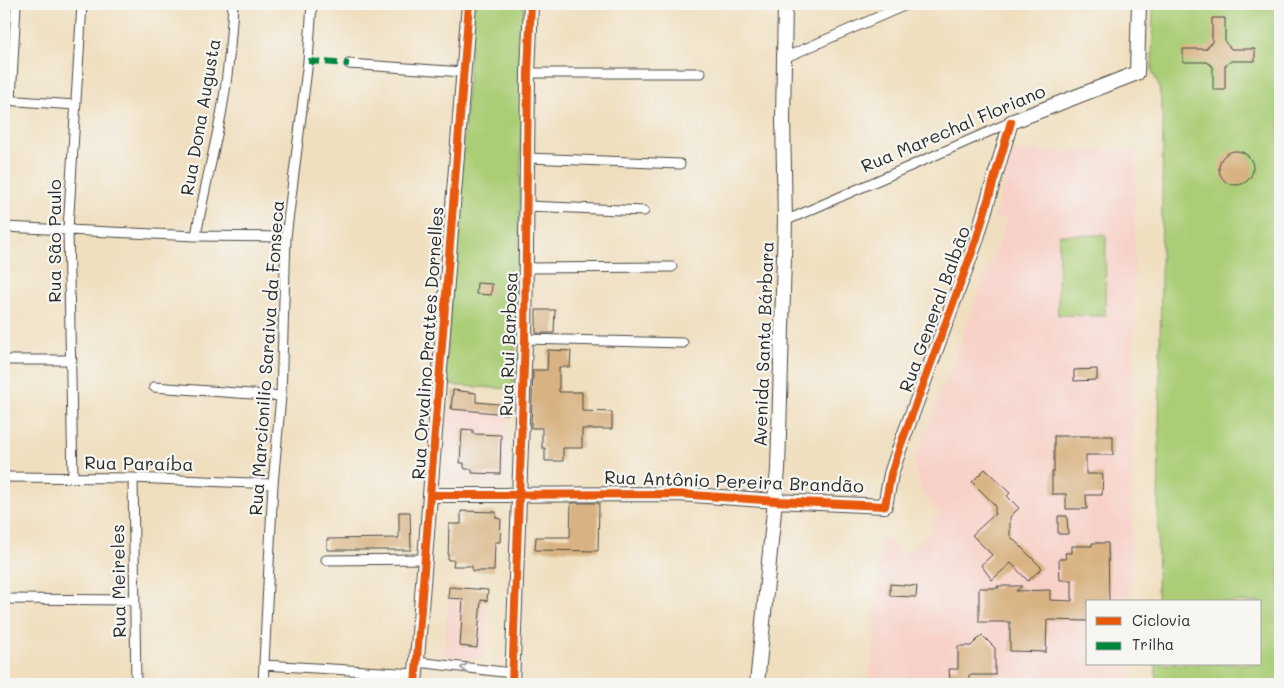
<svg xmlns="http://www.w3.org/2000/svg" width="1284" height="688" viewBox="0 0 1284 688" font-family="Mali,sans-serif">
<rect width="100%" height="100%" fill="#f6f6f2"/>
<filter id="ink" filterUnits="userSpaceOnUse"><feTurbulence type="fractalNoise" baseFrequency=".02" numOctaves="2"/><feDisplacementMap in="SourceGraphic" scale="10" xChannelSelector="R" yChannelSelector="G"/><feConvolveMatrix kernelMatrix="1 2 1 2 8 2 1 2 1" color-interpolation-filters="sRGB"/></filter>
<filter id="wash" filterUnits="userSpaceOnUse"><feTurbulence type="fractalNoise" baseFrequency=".0096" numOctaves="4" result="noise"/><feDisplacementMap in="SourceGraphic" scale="20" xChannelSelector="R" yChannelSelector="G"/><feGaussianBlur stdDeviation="1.12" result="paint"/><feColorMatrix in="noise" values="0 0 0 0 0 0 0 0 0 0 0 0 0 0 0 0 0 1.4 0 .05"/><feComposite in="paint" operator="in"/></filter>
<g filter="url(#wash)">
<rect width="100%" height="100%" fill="#f0dfbf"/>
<path fill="#f7d1c8" d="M1136 150 1131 602H1088V664H1131L1130 684H868L874 640 880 543 885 537 903 556 933 529 928 524 939 513 928 501 920 487 916 474 915 460 1007 219H994L1012 151Z
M453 390 476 393V402L509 405 505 483 441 484 446 408H451Z
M449 587 488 590 483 659 444 656Z"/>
<path fill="#aacd76" stroke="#6a7c50" d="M474 4 524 5 518 297 513 389 444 385Z
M1153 4H1280V684H1156V664H1260V602H1157L1163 117 1159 86 1152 71Z
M1059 235H1106L1105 316 1058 315Z"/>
<g id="blocks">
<path fill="#d8b282" d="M1212 18H1225V42L1231 49H1255V61H1231L1225 66V90H1213V67L1207 62H1183V49H1206L1212 42Z
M1219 168a17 17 0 1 1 34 0a17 17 0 1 1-34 0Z
M477 283 492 284 491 295 476 294Z
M536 310H555L554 333H536Z
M548 350 571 351 570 367H559V392H582V411L612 412V429H582V448H563V461H545V448H542V428H531L533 370H547Z
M1097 369V380L1074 381V370Z
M453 390 476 393V402L509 405 508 414 451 409Z
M462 429 473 430V434L501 435 500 474 472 473V469H465L464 467V463H460Z
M1054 436H1113V455H1086V474H1103L1102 495H1086L1087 509H1066V494H1052V472H1054Z
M985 469 1010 493 1007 496 1019 508 1010 517V536L1042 568 1028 581 1011 563 992 580 981 565 992 555 972 535 995 514V505L972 482Z
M571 503H599L598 551 535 550 536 537H570Z
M461 511 496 512V518L501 519 500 542H495L494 571H472V566H453L454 560H448L449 524H461Z
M399 512H410L411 550H327V539L399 538Z
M1058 516H1067L1068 534H1058Z
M1092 543H1108L1109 602H1088V621L1047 620 1046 652 1010 651V622H979V588H999L997 586H1022L1016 591 1050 590V600L1072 601V580H1060L1059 559H1066L1065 553H1072V546H1092Z
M890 584 917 586 916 597 890 596Z
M449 587 488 590 487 601 481 600 477 648 460 646 463 599 448 598Z
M982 635 995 648V675H969V681H950L949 669H958V646H971Z"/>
</g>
</g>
<g filter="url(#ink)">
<use href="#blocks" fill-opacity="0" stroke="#494641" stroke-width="1"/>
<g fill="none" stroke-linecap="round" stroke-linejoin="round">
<defs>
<path id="street" d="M784 58 908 4
M349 64 463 72
M528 73H701
M4 100 75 105
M11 100 16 4
M528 158 680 164
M527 206 644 211
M785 221 1011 122
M4 227 196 236 286 237
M196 236C203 195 213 156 221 115 228 78 231 41 233 4
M525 268 672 267
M525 339 683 343
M4 360H72
M154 387 281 396
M4 477 133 478 273 484
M73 478 68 229 82 4
M133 478 136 684
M326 560 426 559
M4 599 135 600
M417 662 512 673
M264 665 416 674
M263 684 273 484 281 396 286 237 308 61 312 4"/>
<path id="secondary" d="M430 495 678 494 776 501 885 506 891 474 901 444 976 241 1011 122 1137 73 1139 4
M415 684 469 4
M512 684 525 339 528 73 531 4
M757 684 778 470 785 221 783 119 785 4"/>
</defs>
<use href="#street" stroke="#494641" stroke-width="11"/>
<use href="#secondary" stroke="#494641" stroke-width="16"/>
<use href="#street" stroke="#fff" stroke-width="9"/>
<use href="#secondary" stroke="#fff" stroke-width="14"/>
<path stroke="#00873e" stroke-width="6" stroke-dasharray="12 6" stroke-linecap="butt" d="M308 61 349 64"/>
<defs>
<path id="cycleway" d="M430 495 678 494 776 501 885 506 891 474 901 444 976 241 1011 122
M415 684 469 4
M512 684 525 339 528 73 531 4"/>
</defs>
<use href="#cycleway" stroke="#f6f6f2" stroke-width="11"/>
<use href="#cycleway" stroke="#e8590c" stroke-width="8"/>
</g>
<defs><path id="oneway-chevron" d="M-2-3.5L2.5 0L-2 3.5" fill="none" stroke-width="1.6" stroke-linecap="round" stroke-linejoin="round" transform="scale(1.25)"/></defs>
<use stroke="#a0a0a0" href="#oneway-chevron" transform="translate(464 668) rotate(-173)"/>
</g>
<g text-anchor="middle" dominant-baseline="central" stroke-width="4.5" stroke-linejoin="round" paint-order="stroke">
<g font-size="18" fill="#2b2b2b" stroke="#f6f6f2">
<text transform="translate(200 117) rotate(-80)">Rua Dona Augusta</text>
<text transform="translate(953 128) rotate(-23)">Rua Marechal Floriano</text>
<text transform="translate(54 241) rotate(-90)">Rua São Paulo</text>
<text transform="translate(934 309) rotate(-70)">Rua General Balbão</text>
<text transform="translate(427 343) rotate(-86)">Rua Orvalino Prattes Dornelles</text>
<text transform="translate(508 344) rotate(-88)">Rua Rui Barbosa</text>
<text transform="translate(763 344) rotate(-88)">Avenida Santa Bárbara</text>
<text transform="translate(266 358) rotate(-86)">Rua Marcionilio Saraiva da Fonseca</text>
<text transform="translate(139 463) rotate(1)">Rua Paraíba</text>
<text transform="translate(734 481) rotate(2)">Rua Antônio Pereira Brandão</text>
<text transform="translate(118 581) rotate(-91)">Rua Meireles</text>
</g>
</g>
<rect width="1284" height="688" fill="none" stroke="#f6f6f2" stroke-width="20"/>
<rect x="1086" y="600" width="175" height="65" fill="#f6f6f2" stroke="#a5a5a2"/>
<rect x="1096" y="617" width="25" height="8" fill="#e8590c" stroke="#a5a5a2"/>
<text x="1132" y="626" font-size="15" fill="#2b2b2b">Ciclovia</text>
<rect x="1096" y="642" width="25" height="8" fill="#00873e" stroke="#a5a5a2"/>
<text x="1132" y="650" font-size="15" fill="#2b2b2b">Trilha</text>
</svg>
